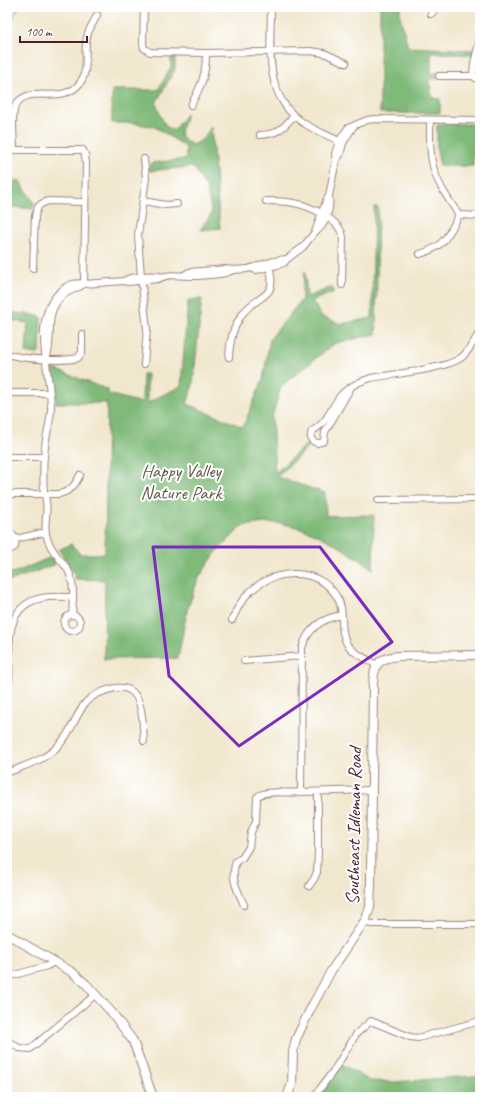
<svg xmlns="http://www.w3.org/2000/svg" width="487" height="1104" viewBox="0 0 487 1104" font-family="Caveat,sans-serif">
<rect width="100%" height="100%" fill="#fff"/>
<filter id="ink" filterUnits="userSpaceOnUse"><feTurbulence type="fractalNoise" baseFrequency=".025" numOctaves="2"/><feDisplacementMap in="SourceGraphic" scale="8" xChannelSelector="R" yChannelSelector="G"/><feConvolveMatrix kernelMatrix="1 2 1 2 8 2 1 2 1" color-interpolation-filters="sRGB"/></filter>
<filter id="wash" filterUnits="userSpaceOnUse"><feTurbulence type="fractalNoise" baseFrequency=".012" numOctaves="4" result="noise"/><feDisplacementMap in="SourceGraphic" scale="16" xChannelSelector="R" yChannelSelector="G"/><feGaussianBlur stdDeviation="0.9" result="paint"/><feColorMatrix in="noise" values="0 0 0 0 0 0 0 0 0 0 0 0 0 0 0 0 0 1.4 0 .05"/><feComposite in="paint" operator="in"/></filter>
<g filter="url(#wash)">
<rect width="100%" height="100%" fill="#f1e7ce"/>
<path fill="#7fba79" stroke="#646c52" d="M380 7H400V16L408 47 473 50 472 55 431 53V73H437V79H428L433 98 440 99V113H380Z
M171 56H175V69L156 103C160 114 162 126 174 131L186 114H187L180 132 181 137 192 145C202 142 206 135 211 127L220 228 200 230 212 213 206 187 199 177 196 170 191 167 149 171V167L152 163 186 159V147L155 127 133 123H112V90H158L171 67Z
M439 124H473V166H440L437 151V126Z
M19 180 35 204 32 209 7 206V183Z
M374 207H378L376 334 335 343 281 386 272 417 275 473 309 442 311 444 277 477 325 493 326 516 374 515 373 569C343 548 313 527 276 523 265 522 253 525 242 526L215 554 198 579 187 611 178 658 104 659 105 580 76 579 73 571 59 550 71 544 80 554H105L107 403H56L52 368 108 390V394L142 403 143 374H147V403L181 386 188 300 202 299 193 384 187 404 243 427 263 379 270 339 302 299V289L305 271 307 297 332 287 334 292 312 301 322 317 341 324 372 318Z
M7 299 14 313 30 314 41 317 40 351 38 354 26 353 28 323 7 320Z
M51 557 56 564 7 582V574L19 571Z
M340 1063 370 1081 394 1082 473 1076H480V1086L477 1093 480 1097H320Z"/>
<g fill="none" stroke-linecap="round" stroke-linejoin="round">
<path stroke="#64b1de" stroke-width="1.5" d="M7 33 15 13 19 7"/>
</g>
</g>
<g filter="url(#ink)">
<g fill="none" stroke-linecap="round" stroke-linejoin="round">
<defs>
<path id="minor" d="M144 7 143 43 144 48 150 52 206 53 310 51 324 53 346 63
M271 7C271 48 263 95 302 122 315 131 330 136 343 143
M431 14 437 7
M439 76H473
M473 76 474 63 480 39
M473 76 480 81
M191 105C201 86 206 76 206 53
M430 120C430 135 429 151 433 166 437 184 449 200 459 215L480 216
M260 135C278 134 282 129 294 116
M14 150C14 138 11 118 15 107 25 82 62 107 80 83 90 69 83 52 87 37 88 30 94 22 97 15
M7 152 14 150H83L85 155 86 164 84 284
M144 159 146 178 138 235 141 277 147 329 144 364
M336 160 340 155 343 143 353 127
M143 201 166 205 177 204
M266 201C275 201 284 201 294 203 310 206 340 219 343 237L342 285
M315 232C326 226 331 208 329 196L336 160 335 154 339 141 348 128 367 120 375 119 480 120
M420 254C444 247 448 236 459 215
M33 268 35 216 38 207 41 204 48 201 85 202
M251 268 256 270 277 265 284 263 287 259 303 247 315 232 326 201 329 196
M184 275 189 272 226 269 233 270
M124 281C130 276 155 274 163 277
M7 354C23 359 62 362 78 358L82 352V334
M229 357C230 340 233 326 244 312 261 292 278 300 269 265
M46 359C55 337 42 315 62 296 69 290 77 289 84 284
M350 389 325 432 324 441C315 446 308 440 312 431 327 424 331 407 341 395 348 387 361 381 371 378 392 374 448 369 462 357 470 350 475 340 480 331
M9 393H50
M7 457H44
M7 494H59C70 492 75 485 80 475
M378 500 480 499
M7 533 12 534 16 539 15 547 9 550H7
M16 539 46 532
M64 623a8 8 0 1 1 16 0a8 8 0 1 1-16 0Z
M72 615C73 600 75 584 68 570 60 558 49 549 46 534 44 523 48 512 46 501 46 498 44 495 44 492 43 478 43 461 45 447 46 434 51 421 51 408 51 371 29 318 62 290 69 284 76 282 84 284L124 281 128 282 158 279C170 272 185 277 197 276 206 275 216 275 225 273 228 273 230 271 233 270 239 269 246 270 252 268 259 265 279 259 287 259
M232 620C237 609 242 598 252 590 276 568 319 567 337 597 346 611 338 629 347 644 353 654 367 658 376 665
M244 661 302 656
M7 687C11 678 9 666 9 656 9 631 11 604 42 598 52 596 63 597 73 597
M7 773C25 765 44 761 58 746 71 734 75 716 86 702 92 696 103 691 111 689 145 680 142 720 144 741
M301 792 302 648C308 628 322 618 342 615
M309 886 314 879 317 872 318 852V792
M244 905C237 888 230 880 236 861L242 858 249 847 251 832 256 821 257 797C265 789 289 794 301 792L372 790
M364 922 372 924H480
M7 977 47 966 54 962
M7 1040 19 1048 30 1049 95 995
M314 1097 334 1070 357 1033 371 1021 410 1037 418 1038 480 1021"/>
<path id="major" d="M7 934 72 972 86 984 113 1014 133 1041 153 1097
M287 1097 292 1084 293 1052 296 1039 310 1010 331 971 366 919 370 907 371 884 373 685C374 665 376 659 397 656L480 655"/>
</defs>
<use href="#minor" stroke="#9e837c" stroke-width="8"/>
<use href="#major" stroke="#9e837c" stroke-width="10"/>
<use href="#minor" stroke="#fff" stroke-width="6"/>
<use href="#major" stroke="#fff" stroke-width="8"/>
</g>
</g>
<path fill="none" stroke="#7b2cbf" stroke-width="3" stroke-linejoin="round" d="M153 547H320L392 642 239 746 169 676Z"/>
<g text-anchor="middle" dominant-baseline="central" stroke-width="4" stroke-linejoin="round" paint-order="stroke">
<g font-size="19" fill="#645749" stroke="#fff">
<text x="181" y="471">Happy Valley<tspan x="181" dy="22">Nature Park</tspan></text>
</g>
<g font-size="19" fill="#4a1f2b" stroke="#fff">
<text transform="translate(354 826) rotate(-89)">Southeast Idleman Road</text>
</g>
</g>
<rect width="487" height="1104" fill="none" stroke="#fff" stroke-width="24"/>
<path d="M20 36v6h67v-6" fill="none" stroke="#4a1f2b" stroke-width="2"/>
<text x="26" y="36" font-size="12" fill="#4a1f2b" stroke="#ffffff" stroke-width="3" paint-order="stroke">100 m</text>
</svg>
